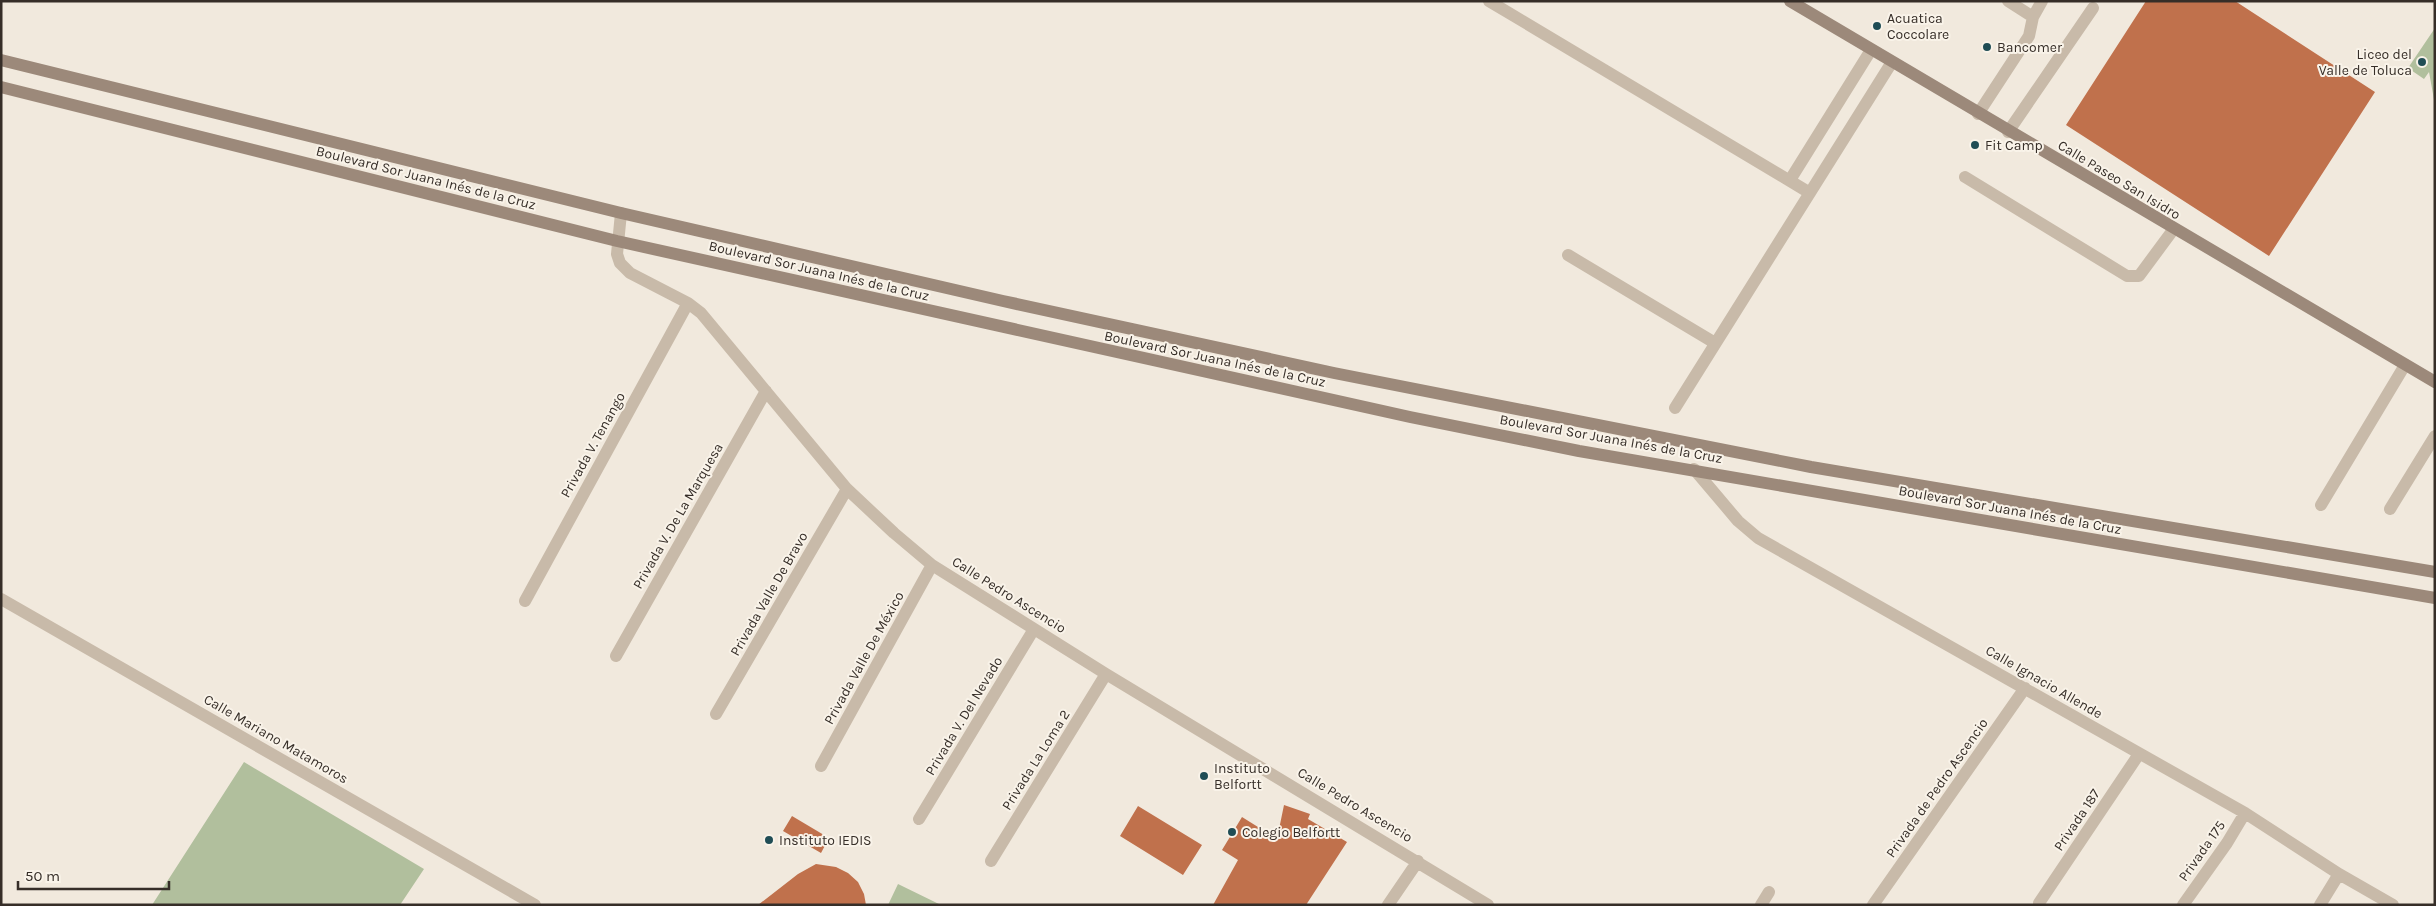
<svg xmlns="http://www.w3.org/2000/svg" width="2436" height="906" viewBox="0 0 2436 906" font-family="Karla,sans-serif">
<rect width="100%" height="100%" fill="#f1e9dd"/>
<path fill="#b1bf9d" d="M2435 28V105L2429 72 2424 79 2408 68Z
M244 762 424 869 400 905H152Z
M898 884 941 905H888Z"/>
<path fill="#c0714c" d="M2146 1H2235L2375 92 2269 256 2066 125Z
M1284 805 1310 814 1308 819 1347 842 1306 905H1213L1238 860 1222 850 1242 817 1277 839Z
M1138 806 1202 845 1183 875 1120 836Z
M792 816 829 838 821 853 783 831Z
M816 864 836 867 848 873 858 882 864 894 866 905H758L798 874Z"/>
<g fill="none" stroke-linecap="round" stroke-linejoin="round">
<path stroke="#c8baa9" stroke-width="12" d="M2008 1 2033 17 2042 1
M1978 114 2029 36 2033 17
M1965 177 2127 276H2139L2173 230
M1761 905 1769 892"/>
<path stroke="#c8baa9" stroke-width="12" d="M1489 1 1810 193
M2008 132 2093 8
M1790 180 1871 50
M621 213 617 254 620 263 630 273 688 303 701 313 847 489 894 533 932 565 1106 674 1488 905
M1568 255 1715 343
M1675 408 1892 62
M1694 469 1738 521 1758 538 2245 813 2339 874 2393 905
M2321 505 2405 365
M2390 509 2435 436
M1 599 535 905
M525 601 688 303
M616 656 766 391
M716 714 847 489
M821 766 932 565
M919 819 1034 629
M991 861 1106 674
M2039 903 2139 754
M1388 905 1418 861
M1873 905 2025 688
M2183 905 2227 843 2245 813
M2320 905 2339 874"/>
<path stroke="#9c897a" stroke-width="12" d="M1790 1 2435 382
M1 60 621 213 1003 301 1334 373 1811 467 2435 572
M1 87 617 241 1410 417 1579 451 2435 598"/>
</g>
<g fill="#204d55" stroke="#f9f3e9" stroke-width="2">
<circle cx="1877" cy="26" r="5"/>
<circle cx="1987" cy="47" r="5"/>
<circle cx="2422" cy="62" r="5"/>
<circle cx="1975" cy="145" r="5"/>
<circle cx="1204" cy="776" r="5"/>
<circle cx="1232" cy="832" r="5"/>
<circle cx="769" cy="840" r="5"/>
</g>
<g text-anchor="middle" dominant-baseline="central" stroke-width="4" stroke-linejoin="round" paint-order="stroke">
<g font-size="14" fill="#362e28" stroke="#f9f3e9" text-anchor="start">
<text x="1887" y="18">Acuatica<tspan x="1887" dy="16">Coccolare</tspan></text>
<text x="1997" y="47">Bancomer</text>
<text x="2412" y="54" text-anchor="end">Liceo del<tspan x="2412" dy="16">Valle de Toluca</tspan></text>
<text x="1985" y="145">Fit Camp</text>
<text x="1214" y="768">Instituto<tspan x="1214" dy="16">Belfortt</tspan></text>
<text x="1242" y="832">Colegio Belfortt</text>
<text x="779" y="840">Instituto IEDIS</text>
</g>
<g font-size="14" fill="#362e28" stroke="#f9f3e9">
<text transform="translate(426 178) rotate(14)">Boulevard Sor Juana Inés de la Cruz</text>
<text transform="translate(2119 180) rotate(31)">Calle Paseo San Isidro</text>
<text transform="translate(819 271) rotate(13)">Boulevard Sor Juana Inés de la Cruz</text>
<text transform="translate(1215 359) rotate(12)">Boulevard Sor Juana Inés de la Cruz</text>
<text transform="translate(1611 439) rotate(10)">Boulevard Sor Juana Inés de la Cruz</text>
<text transform="translate(593 445) rotate(-61)">Privada V. Tenango</text>
<text transform="translate(2010 510) rotate(10)">Boulevard Sor Juana Inés de la Cruz</text>
<text transform="translate(678 516) rotate(-60)">Privada V. De La Marquesa</text>
<text transform="translate(769 594) rotate(-60)">Privada Valle De Bravo</text>
<text transform="translate(1009 595) rotate(32)">Calle Pedro Ascencio</text>
<text transform="translate(864 658) rotate(-61)">Privada Valle De México</text>
<text transform="translate(2044 682) rotate(30)">Calle Ignacio Allende</text>
<text transform="translate(964 716) rotate(-59)">Privada V. Del Nevado</text>
<text transform="translate(276 739) rotate(30)">Calle Mariano Matamoros</text>
<text transform="translate(1036 760) rotate(-58)">Privada La Loma 2</text>
<text transform="translate(1937 788) rotate(-55)">Privada de Pedro Ascencio</text>
<text transform="translate(1355 805) rotate(31)">Calle Pedro Ascencio</text>
<text transform="translate(2077 820) rotate(-56)">Privada 187</text>
<text transform="translate(2202 851) rotate(-55)">Privada 175</text>
</g>
</g>
<rect width="2436" height="906" fill="none" stroke="#362e28" stroke-width="5"/>
<path d="M18 881v8h151v-8" fill="none" stroke="#362e28" stroke-width="2.5"/>
<text x="25" y="881" font-size="15" fill="#362e28" stroke="#f9f3e9" stroke-width="4" paint-order="stroke">50 m</text>
</svg>
